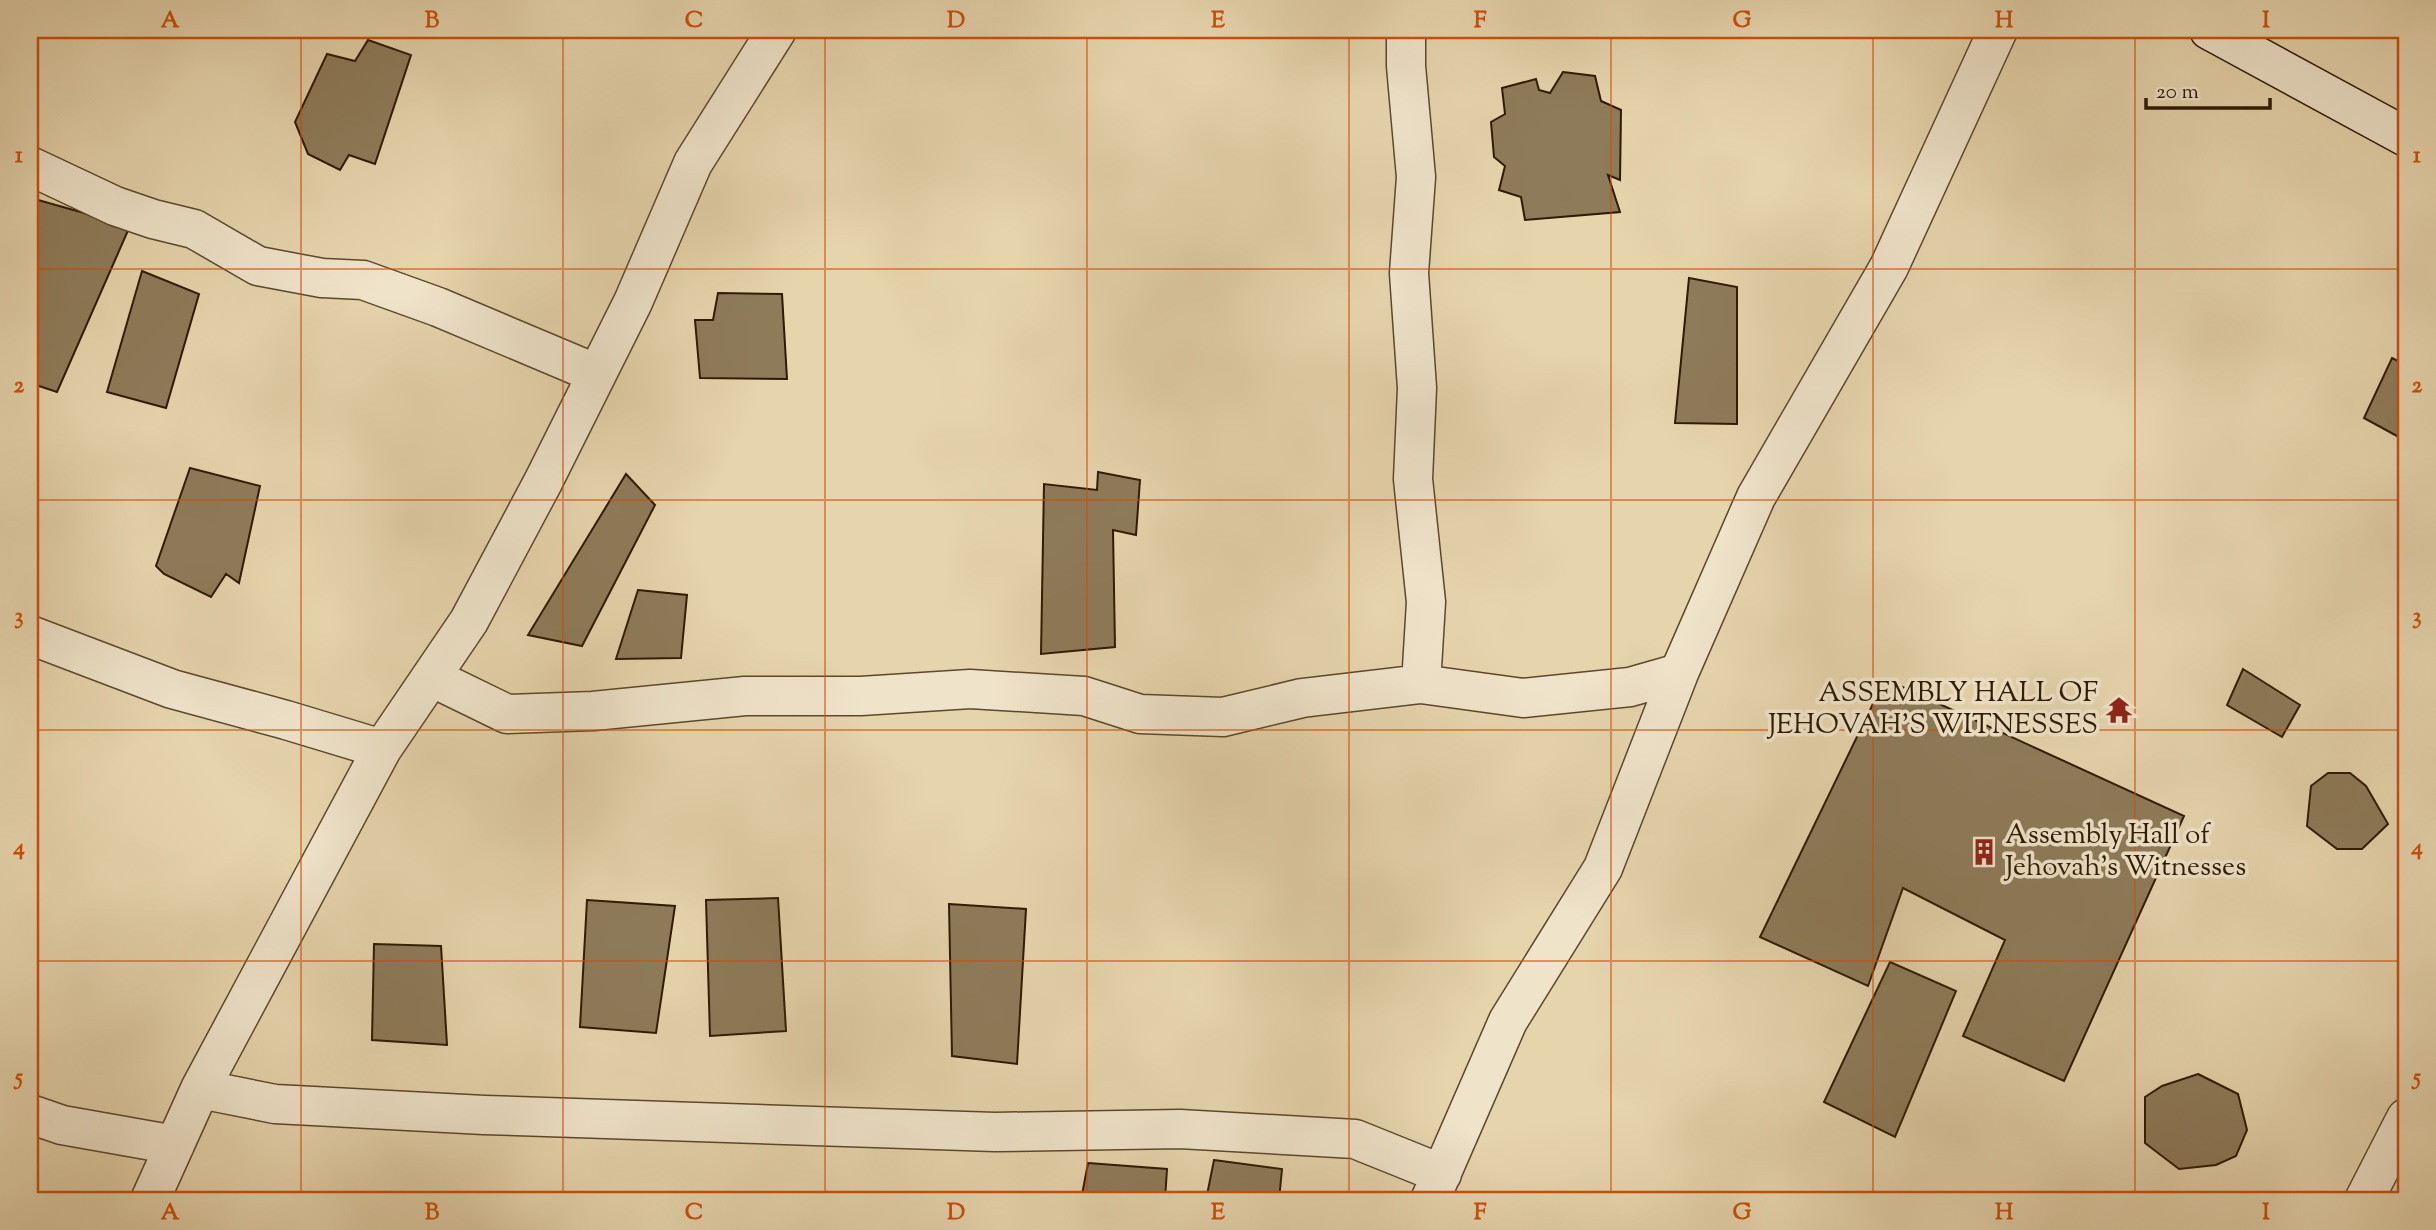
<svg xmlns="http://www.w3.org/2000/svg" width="2436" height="1230" viewBox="0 0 2436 1230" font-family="'Sorts Mill Goudy',serif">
<rect width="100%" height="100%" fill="#e6d4ad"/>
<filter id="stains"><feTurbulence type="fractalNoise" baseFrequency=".00286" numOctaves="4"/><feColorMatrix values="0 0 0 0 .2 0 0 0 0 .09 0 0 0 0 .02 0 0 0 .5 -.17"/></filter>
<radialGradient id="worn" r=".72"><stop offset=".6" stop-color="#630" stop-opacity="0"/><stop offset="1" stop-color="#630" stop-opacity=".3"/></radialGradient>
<path fill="#8e7b5a" stroke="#2e1a00" stroke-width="2" d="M368 40 411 55 375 164 349 155 340 170 308 154 295 122 327 54 355 61Z
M1563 72 1595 76 1601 101 1621 110 1620 180 1608 175 1620 212 1525 220 1521 197 1499 190 1505 166 1494 157 1491 122 1505 114 1502 88 1536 79 1539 90 1550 93Z
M31 198 130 226 57 392 30 383Z
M142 271 199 294 166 408 107 392Z
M1689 278 1737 287V424L1675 423Z
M718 293 782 294 787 379 700 378 695 320H713Z
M2392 358 2406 365V441L2364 418Z
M190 468 260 486 239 583 226 574 211 597 164 574 156 566Z
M1098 472 1140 480 1136 535 1113 530 1115 647 1041 654 1044 484 1097 490Z
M626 474 655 505 582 646 528 635Z
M638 590 687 595 681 658 616 659Z
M2243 669 2300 705 2282 737 2227 705Z
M1885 679 2184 816 2064 1081 1963 1036 2005 940 1903 888 1868 986 1760 937Z
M2328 773H2350L2366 786 2388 824 2362 849H2337L2307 826 2311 786Z
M778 898 786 1031 710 1036 706 900Z
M587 900 675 906 656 1033 580 1027Z
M949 904 1026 909 1017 1064 952 1056Z
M374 944 441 946 447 1045 372 1040Z
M1890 962 1956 991 1895 1137 1824 1102Z
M2198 1074 2238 1094 2247 1130 2236 1156 2216 1165 2179 1169 2145 1143V1097L2162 1086Z
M1214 1160 1282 1169 1279 1200H1206Z
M1088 1163 1167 1169 1165 1200H1081Z"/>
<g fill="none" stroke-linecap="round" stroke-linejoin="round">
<defs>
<path id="street" d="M1406 30V66L1416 177 1409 273 1417 388 1413 479 1426 602 1421 684
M30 166 115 206 153 219 194 229 258 266 322 278 363 280 438 307 597 374
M30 635 172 689 286 720 382 749
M431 677 507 714 593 711 745 696H861L970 689 1084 696 1140 714 1223 717 1302 698 1421 684 1523 698 1630 687 1679 673
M200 1089 275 1104 484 1115 995 1132 1180 1129 1355 1139 1442 1174
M30 1114 62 1125 175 1145
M150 1200 200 1089 382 749 469 621 543 482 633 302 693 163 777 30
M1430 1200 1508 1021 1603 868 1679 673 1756 497 1889 267 1998 30
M2364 1200 2406 1118"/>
<path id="secondary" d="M2209 30 2406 137"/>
</defs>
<use href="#street" stroke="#5c482b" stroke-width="41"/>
<use href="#secondary" stroke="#2e1a00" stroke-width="41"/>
<use href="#street" stroke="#efe3ca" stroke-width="38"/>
<use href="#secondary" stroke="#efe3ca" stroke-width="38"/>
</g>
<path fill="none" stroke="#cc500a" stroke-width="2" stroke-opacity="0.55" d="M301 30V1200M563 30V1200M825 30V1200M1087 30V1200M1349 30V1200M1611 30V1200M1873 30V1200M2135 30V1200M30 269H2406M30 500H2406M30 730H2406M30 961H2406"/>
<defs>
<symbol id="temple-bare" viewBox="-9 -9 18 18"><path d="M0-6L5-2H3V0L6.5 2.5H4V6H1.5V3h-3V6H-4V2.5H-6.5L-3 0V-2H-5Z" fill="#8f2418" stroke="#efe3ca" stroke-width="2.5" paint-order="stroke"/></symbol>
<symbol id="building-bare" viewBox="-9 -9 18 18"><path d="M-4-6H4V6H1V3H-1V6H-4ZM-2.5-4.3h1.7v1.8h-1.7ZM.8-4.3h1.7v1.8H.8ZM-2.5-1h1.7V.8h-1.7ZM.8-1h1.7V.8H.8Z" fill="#8f2418" stroke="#efe3ca" stroke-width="2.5" paint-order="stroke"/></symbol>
</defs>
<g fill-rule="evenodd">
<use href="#temple-bare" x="2100" y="691" width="38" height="38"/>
<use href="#building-bare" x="1965" y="833" width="38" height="38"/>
</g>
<g text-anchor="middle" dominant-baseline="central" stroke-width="7" stroke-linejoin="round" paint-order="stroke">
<g font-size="28" fill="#2e1a00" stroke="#efe3ca" text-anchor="end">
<text x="2098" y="694">ASSEMBLY HALL OF<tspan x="2098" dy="32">JEHOVAH'S WITNESSES</tspan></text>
<text x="2005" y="836" text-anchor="start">Assembly Hall of<tspan x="2005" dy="32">Jehovah's Witnesses</tspan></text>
</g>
</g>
<rect width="2436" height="1230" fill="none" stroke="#e6d4ad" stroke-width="77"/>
<path d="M2146 98v10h124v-10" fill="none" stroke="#2e1a00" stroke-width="3.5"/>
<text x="2156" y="98" font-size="21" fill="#2e1a00" stroke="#efe3ca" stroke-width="5" paint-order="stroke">20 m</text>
<rect x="38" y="38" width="2360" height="1154" fill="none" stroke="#cc500a" stroke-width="2.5"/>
<g font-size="23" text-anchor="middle" font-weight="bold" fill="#cc500a">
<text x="170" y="27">A</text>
<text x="432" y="27">B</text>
<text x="694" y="27">C</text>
<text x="956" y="27">D</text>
<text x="1218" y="27">E</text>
<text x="1480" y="27">F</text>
<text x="1742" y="27">G</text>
<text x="2004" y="27">H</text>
<text x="2266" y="27">I</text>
<text x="19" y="162">1</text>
<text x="2417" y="162">1</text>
<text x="19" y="392">2</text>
<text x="2417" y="392">2</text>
<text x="19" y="623">3</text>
<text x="2417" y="623">3</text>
<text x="19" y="854">4</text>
<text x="2417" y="854">4</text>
<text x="19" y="1084">5</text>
<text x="2417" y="1084">5</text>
<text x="170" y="1219">A</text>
<text x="432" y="1219">B</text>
<text x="694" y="1219">C</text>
<text x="956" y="1219">D</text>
<text x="1218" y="1219">E</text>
<text x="1480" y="1219">F</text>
<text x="1742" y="1219">G</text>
<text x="2004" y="1219">H</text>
<text x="2266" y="1219">I</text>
</g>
<rect width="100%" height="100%" filter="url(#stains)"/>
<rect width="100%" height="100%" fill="url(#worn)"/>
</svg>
